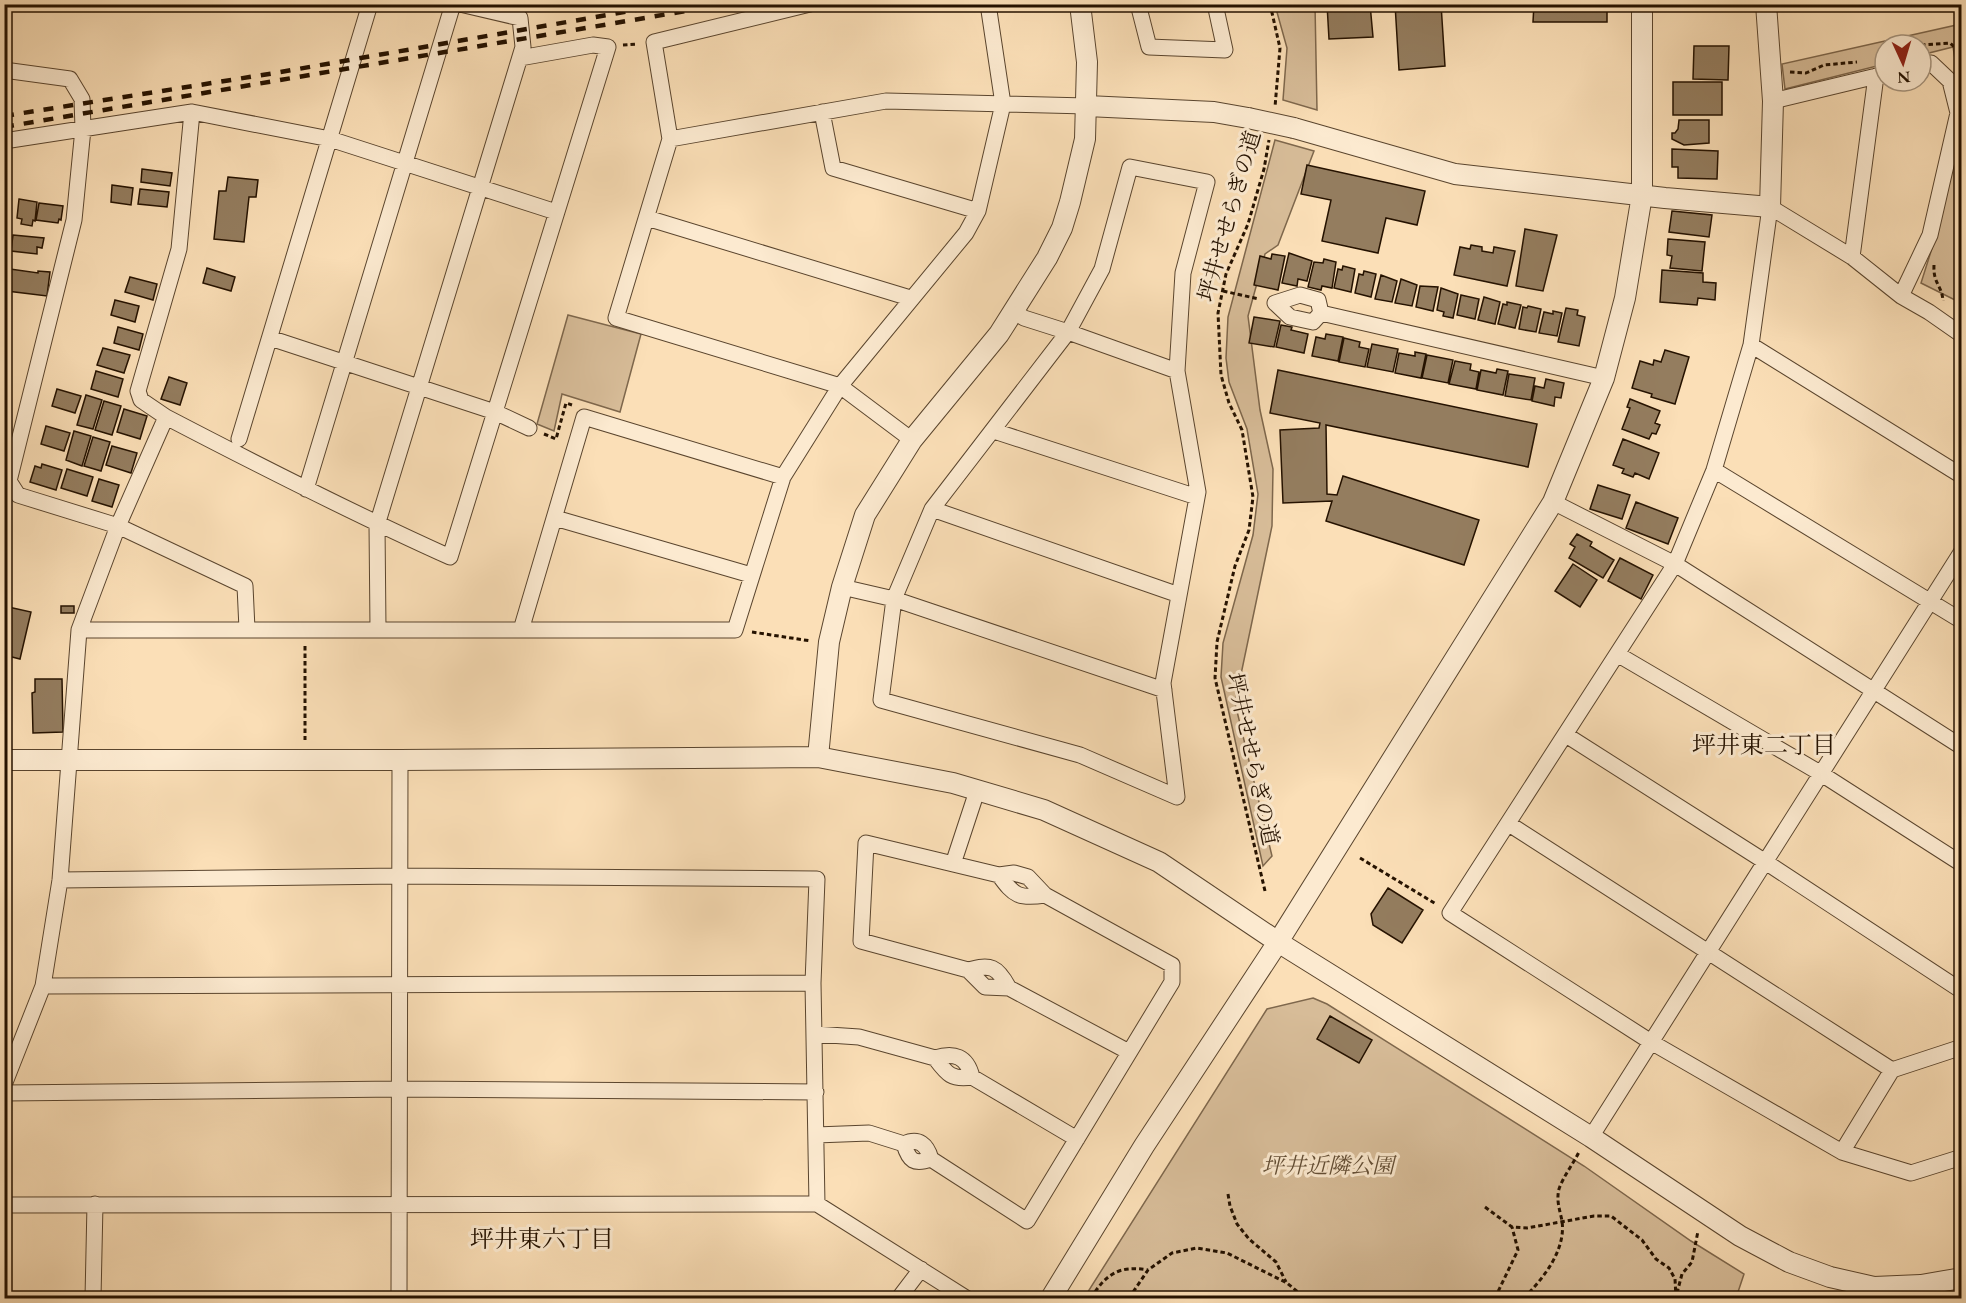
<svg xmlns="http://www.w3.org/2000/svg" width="1966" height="1303" viewBox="0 0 1966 1303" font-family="'EB Garamond','Noto Serif JP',serif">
<rect width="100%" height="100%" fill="#fbdfb7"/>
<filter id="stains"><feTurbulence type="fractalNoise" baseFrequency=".00333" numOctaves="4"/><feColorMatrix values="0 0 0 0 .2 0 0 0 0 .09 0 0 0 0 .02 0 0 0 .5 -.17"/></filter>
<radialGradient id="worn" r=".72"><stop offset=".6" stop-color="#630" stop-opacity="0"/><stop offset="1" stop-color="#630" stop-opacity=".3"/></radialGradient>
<path fill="#d7bc98" stroke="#7e674c" stroke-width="1.5" d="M1275 5H1315L1317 110 1283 100 1287 48Z
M1961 24V95L1953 47 1921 55V45H1885V64L1785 89 1782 64Z
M1961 129V303L1921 283 1939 226Z
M1275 140 1314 151 1278 245 1265 254 1248 316 1260 410 1273 469 1272 526 1235 703 1272 856 1263 866 1221 677 1223 643 1253 535 1258 494 1247 429 1229 382 1226 358 1228 317Z
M568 315 641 334 620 412 562 394 554 431 537 424Z
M1313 998 1327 1004 1584 1166 1691 1241 1744 1274 1736 1298H1084L1267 1009Z"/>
<path fill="#947d5f" stroke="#251200" stroke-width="1.5" d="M1327 4H1370L1373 37 1329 39Z
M1395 4H1441L1445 66 1399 70Z
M1534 4H1607V22H1533Z
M1694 46H1729L1728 80 1693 79Z
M1673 82H1722V115H1673Z
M1679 120H1709V143L1684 145 1672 139V133H1675L1678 129Z
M1672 149 1718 151 1717 179 1678 178V167H1672Z
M1307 165 1425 191 1417 225 1386 218 1378 253 1322 241 1331 200 1301 194Z
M142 169 172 173 170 186 141 182Z
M228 177 258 180 256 197H249L244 242 214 239 219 191H226Z
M4 180H10L8 193H11L6 233 4 232Z
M112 185 133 188 131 205 111 202Z
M140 189 169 192 167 207 138 204Z
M19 199 37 202 35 221 33 220 32 226 21 224 22 219 17 218Z
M39 203 63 206 61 220 59 219 58 223 36 220Z
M1672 211 1712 215 1709 237 1669 232Z
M1525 229 1557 235 1543 291 1516 286Z
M13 235 44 238 42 248 37 247V254L11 251Z
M1668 239 1705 242 1702 271 1670 268 1672 256 1667 255Z
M1471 245 1482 247V251L1493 253 1494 247 1515 251 1507 286 1454 275 1460 247 1470 249Z
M1289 253 1312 261 1307 281 1298 279 1297 286 1282 283Z
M1272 254 1285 256 1278 290 1254 285 1260 256 1271 259Z
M1324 259 1336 262 1332 288 1322 286 1321 290 1308 287 1314 262 1323 263Z
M1343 266 1355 269 1351 292 1334 288 1338 269 1342 270Z
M207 268 235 277 231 291 203 283Z
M10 269 38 273V271L50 272 47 296 7 291Z
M1662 270 1703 273V282L1716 283 1715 300 1698 298 1697 305 1660 302Z
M1364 271 1376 274 1371 297 1355 293 1359 274 1363 275Z
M1381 275 1397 281 1392 302 1375 299Z
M130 277 157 284 153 300 125 292Z
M1401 279 1417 285 1412 306 1395 303Z
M1420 286 1438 287 1433 311 1416 307Z
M1441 288 1458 294 1453 318 1443 316 1444 312 1437 310Z
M1461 295 1479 299 1475 319 1457 315Z
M1484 297 1500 302 1495 324 1478 320Z
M115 300 139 306 135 322 111 315Z
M1507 302 1521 305 1515 328 1498 324 1503 304 1507 305Z
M1528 306 1541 309 1536 332 1519 329 1523 307 1527 308Z
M1566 308 1578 310 1577 315 1585 317 1579 346 1558 342Z
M1553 311 1562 313 1557 336 1539 333 1544 312 1553 314Z
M1254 317 1280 321 1274 347 1249 343Z
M1281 325 1292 327 1291 330 1308 334 1304 353 1276 347Z
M118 327 143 334 139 350 114 343Z
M1326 334 1343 337 1338 361 1312 356 1316 337 1325 339Z
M1344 338 1360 342 1359 347 1369 349 1365 367 1339 362Z
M1372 344 1398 349 1393 372 1367 367Z
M103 348 130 355 124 373 97 365Z
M1665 350 1689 357 1675 404 1651 397 1652 394 1632 388 1640 361 1653 365 1654 360 1661 362Z
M1415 352 1426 354 1421 378 1395 373 1399 353 1415 356Z
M1427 355 1453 360 1448 383 1422 378Z
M1455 361 1471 364 1470 370 1479 372 1476 389 1449 384Z
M1497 369 1508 371 1503 395 1477 390 1481 370 1496 373Z
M1278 370 1537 424 1528 467 1326 425 1327 494 1337 495 1343 476 1479 520 1464 565 1326 521 1332 501 1283 503 1280 430 1319 428 1320 423 1270 413Z
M96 371 123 379 118 397 91 389Z
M1509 374 1535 378 1531 400 1505 396Z
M169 377 187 383 180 405 161 399Z
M1546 379 1564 383 1561 398 1555 397 1554 406 1532 401 1535 386 1544 388Z
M57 389 81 396 75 413 52 406Z
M86 395 102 400 93 429 77 425Z
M1630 399 1660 411 1655 423 1660 425 1656 434 1652 433 1649 439 1622 429 1630 408 1627 407Z
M104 401 121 406 112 435 95 430Z
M124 409 147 416 140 439 117 432Z
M46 426 70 433 64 451 41 444Z
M74 431 91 436 82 466 66 460Z
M93 437 110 442 101 471 84 466Z
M1623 439 1659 453 1649 479 1635 473 1633 477 1622 473 1624 469 1613 465Z
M112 446 137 453 131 473 106 465Z
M42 464 62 470 56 490 30 482 35 466 41 468Z
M67 469 93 477 87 496 61 488Z
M99 479 119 485 112 507 92 501Z
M1598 485 1630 495 1622 519 1590 509Z
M1636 502 1678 518 1668 544 1626 528Z
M1577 534 1592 542 1590 546 1614 560 1603 578 1569 558 1575 547 1570 544Z
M1620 558 1653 575 1641 599 1608 581Z
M1573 564 1597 580 1580 607 1555 591Z
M4 606 31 612 20 659 4 655Z
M61 606H74V613H61Z
M35 679H62L63 732 33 733 32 693 35 692Z
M1388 888 1423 910 1402 943 1373 925 1371 914Z
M1330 1016 1372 1040 1359 1063 1317 1039Z"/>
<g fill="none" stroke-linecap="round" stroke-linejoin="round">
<defs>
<path id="minor" d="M810 4 654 42 670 139 616 318 840 386 912 440
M1138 4 1149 47 1225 50 1215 4
M4 70 70 79 82 99 83 129 74 220 9 481 18 495 118 526 79 630 60 880 43 986 4 1085
M1773 101 1885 74
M822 112 833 168 978 211
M670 139 886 101 1087 106
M4 141 192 112 330 139 556 212
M647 218 910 298
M1852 257 1876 76
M1901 296 1930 235 1958 113 1950 81 1931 63 1921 66
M1015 312 1024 318 1068 332 1102 269 1130 167 1207 182 1183 273 1177 371 1198 492 1163 683 1177 797 1080 755 881 700 894 599 932 509 1068 332 1177 371
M1321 313 1318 300 1300 295 1275 303 1290 317 1313 322 1321 313 1604 378
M1962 335 1929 312 1901 296 1852 257 1770 207 1751 345 1714 470 1675 564 1450 913 1651 1042 1842 1152 1911 1173 1962 1157
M270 338 495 412 529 428
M1751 345 1962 476
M166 417 141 400 138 391 179 249 192 112
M994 431 1197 497
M239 439 370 4
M1714 470 1962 621
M306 489 453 4
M1553 502 1675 564 1962 747
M932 509 1179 595
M555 518 751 575
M842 587 894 599 1164 690
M247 629 245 586 118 526 166 417C260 466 354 514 450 557L608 47 593 45 520 58
M378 629 377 525 523 47 520 18 460 4
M79 630H735L783 477 840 386 966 233 978 211 1003 104 988 4
M521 630 584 417 783 477
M1617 654 1820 773 1962 864
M1566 735 1764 861 1962 991
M1509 824 1892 1070
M953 864 977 791
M999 875C1014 896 1019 899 1045 895
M60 880 400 876 817 879 813 983 817 1204
M968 970 985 987 1009 988
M43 986 813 983
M814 1034 859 1037 935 1058C954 1052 967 1056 972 1077L1077 1139
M935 1058C947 1074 951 1080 972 1077
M4 1093 400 1089 816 1092
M816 1135 869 1133 904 1144C919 1137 927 1145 931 1159L1027 1221 1172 982V965L1045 895 1028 877 1014 873 999 875 866 843 861 941 968 970C991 964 997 966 1009 988L1129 1052
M1591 1137 1962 551
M904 1144C909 1161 914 1165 931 1159
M1842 1152 1892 1070 1962 1047
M4 1205 817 1204 966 1298
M93 1298 95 1204
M399 1298 400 760
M899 1298 921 1269"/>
<path id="tertiary" d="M1087 106 1214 112 1248 118
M1294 128 1455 174 1665 198 1770 207 1773 101 1766 4
M818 757 829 642 842 587 865 515 912 440 999 334 1047 258 1062 228 1070 202 1085 139 1087 62 1080 4
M4 760H400L818 757 953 783 1044 810 1159 862 1278 942 1591 1137 1740 1236 1789 1262 1830 1277 1874 1287 1921 1285 1962 1278
M1051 1298 1144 1146 1278 942 1553 502 1604 378 1625 298 1642 195V4"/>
</defs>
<use href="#minor" stroke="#5a452e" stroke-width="17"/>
<use href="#tertiary" stroke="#5a452e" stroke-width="22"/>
<path stroke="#251200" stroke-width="3" stroke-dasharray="4.5 3" stroke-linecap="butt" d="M1270 4 1280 48 1275 107
M623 45 637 44
M1921 45 1950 43 1959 51 1962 64
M1790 72 1806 73 1824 65 1857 62
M1934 265C1933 284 1942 285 1943 301
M1223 291 1259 299
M544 434 556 439 566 403 572 405
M752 632 811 641
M305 646V740
M1360 858 1436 904
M1265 891 1215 678 1217 642 1235 566 1249 530 1253 497 1242 430 1229 403 1221 375 1218 313 1226 274 1248 224 1264 169 1269 140
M1228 1194 1230 1206 1237 1224 1249 1239 1276 1262 1286 1282
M1485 1207 1512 1227 1527 1228 1594 1216H1611L1642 1240 1656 1259 1669 1268 1675 1279 1676 1298
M1677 1293 1682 1274 1692 1262 1698 1231
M1448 1295H1527C1545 1276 1566 1249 1562 1221 1560 1210 1556 1201 1559 1189 1563 1177 1573 1164 1579 1152
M1091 1298C1106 1274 1119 1265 1148 1270
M1129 1298 1148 1270 1172 1253 1197 1248 1227 1253 1287 1283 1305 1298
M1495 1298 1518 1250 1512 1227"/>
<use href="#minor" stroke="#fcead0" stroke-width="15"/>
<use href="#tertiary" stroke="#fcead0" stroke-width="20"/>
<path stroke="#251200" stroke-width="4.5" stroke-dasharray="10 10" stroke-linecap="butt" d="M4 116 275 73 670 4
M4 127 727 4"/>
<defs>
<path id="tertiary-bridge" d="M1248 118 1294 128"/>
</defs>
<use href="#tertiary-bridge" stroke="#5a452e" stroke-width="22" stroke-linecap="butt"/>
<use href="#tertiary-bridge" stroke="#fcead0" stroke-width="20"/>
</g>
<g text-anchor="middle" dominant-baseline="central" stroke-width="6" stroke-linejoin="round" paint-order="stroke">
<g font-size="22" fill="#251200" stroke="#fcead0">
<text transform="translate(1229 216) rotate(-74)">坪井せせらぎの道</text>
<text transform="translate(1253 759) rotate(78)">坪井せせらぎの道</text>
</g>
<g font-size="22" font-style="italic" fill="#634e35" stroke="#fcead0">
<text x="1328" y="1165">坪井近隣公園</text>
</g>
<g font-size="24" fill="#251200" stroke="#fcead0">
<text x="1764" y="744">坪井東二丁目</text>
<text x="542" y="1238">坪井東六丁目</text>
</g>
</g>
<rect width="1966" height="1303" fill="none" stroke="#fbdfb7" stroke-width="24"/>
<rect x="6" y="6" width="1954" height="1291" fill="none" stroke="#251200" stroke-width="3"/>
<rect x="12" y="12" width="1942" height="1279" fill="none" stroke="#251200" stroke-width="1.5"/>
<g transform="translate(1903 63) rotate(176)"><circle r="28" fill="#fcead0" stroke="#a6947d" stroke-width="1.5"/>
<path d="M0-4.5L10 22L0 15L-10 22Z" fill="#8f2418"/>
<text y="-9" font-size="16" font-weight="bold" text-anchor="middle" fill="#251200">N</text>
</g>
<rect width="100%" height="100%" filter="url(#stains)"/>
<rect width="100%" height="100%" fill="url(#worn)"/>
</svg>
